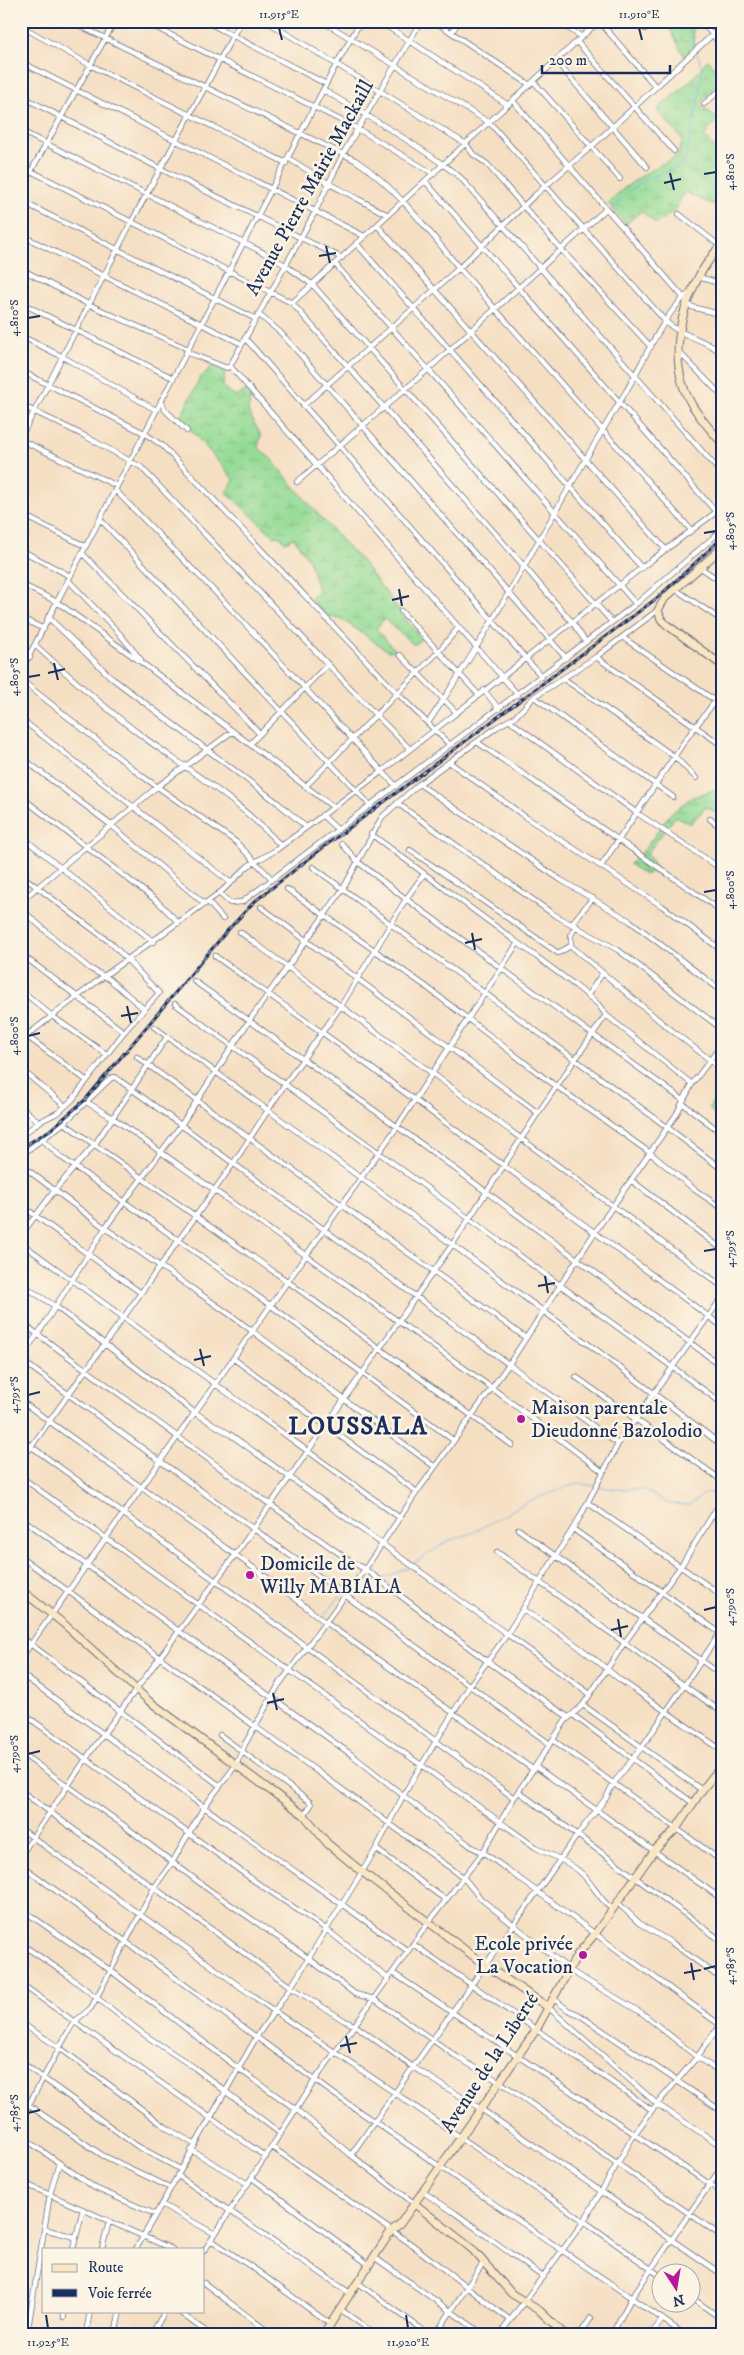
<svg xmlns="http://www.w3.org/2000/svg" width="744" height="2355" viewBox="0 0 744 2355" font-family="'IM FELL DW Pica',serif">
<defs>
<pattern id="wetland-marsh" width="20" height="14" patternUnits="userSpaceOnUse" patternTransform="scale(1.25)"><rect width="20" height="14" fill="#94db95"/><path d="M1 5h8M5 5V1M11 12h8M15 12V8" fill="none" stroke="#7fbc83"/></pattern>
</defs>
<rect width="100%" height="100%" fill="#fcf5e5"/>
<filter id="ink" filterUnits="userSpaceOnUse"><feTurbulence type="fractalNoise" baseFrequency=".02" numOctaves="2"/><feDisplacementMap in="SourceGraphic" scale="10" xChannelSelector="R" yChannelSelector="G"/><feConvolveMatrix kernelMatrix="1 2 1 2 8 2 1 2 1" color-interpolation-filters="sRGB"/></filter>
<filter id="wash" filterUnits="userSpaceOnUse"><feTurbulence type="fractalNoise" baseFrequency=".0096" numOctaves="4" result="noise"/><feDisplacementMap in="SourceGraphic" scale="20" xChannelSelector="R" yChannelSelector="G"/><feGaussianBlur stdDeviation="1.12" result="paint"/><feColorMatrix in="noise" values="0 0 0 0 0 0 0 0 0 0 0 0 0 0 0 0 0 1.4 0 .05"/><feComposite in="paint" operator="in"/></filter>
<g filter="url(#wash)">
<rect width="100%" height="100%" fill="#f5dfc3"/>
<path fill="url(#wetland-marsh)" stroke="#58857a" d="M666 21H692L695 45 684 56Z
M707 60 723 75 700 105 718 118 704 136 723 158V180L719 188 723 191V206L708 203 685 192 674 211 656 224 641 211 626 224 608 203C628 182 651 170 677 156L683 140 657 110 693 78Z
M212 366 225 371 223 387 236 397 248 389 252 391 248 411 261 436 258 447 271 459 322 519 365 565 421 639 414 645 384 619 376 629 395 650 388 651 340 618 327 616 311 599 318 590 309 560 294 538 285 542 281 537 274 536 226 492 234 480 180 417 201 377Z
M723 781V811L716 813 706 807 690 824 676 816 647 853 656 869 645 875 629 864 644 850 670 814 691 798 715 789Z
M715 1098 723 1106V1125L709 1108Z"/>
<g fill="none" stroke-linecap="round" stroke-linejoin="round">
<path stroke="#64a8d9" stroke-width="1" d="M687 21 695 49
M697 53 702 68 700 92 684 166 723 197
M611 210C633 183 650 175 683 166
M598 1486 613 1489H644L669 1504 689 1505 707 1492 723 1495
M413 1564 446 1542 472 1533 527 1502 578 1483 594 1486
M381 1579 410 1567
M357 1584 378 1580
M343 1591 347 1585H351
M324 1616 341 1595"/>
</g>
</g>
<g filter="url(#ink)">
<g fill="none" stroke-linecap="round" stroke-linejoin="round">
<defs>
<path id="street" d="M70 21 355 160C395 186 429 231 459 268L692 531
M143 21 358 129 434 174
M205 21 326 84
M266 21 466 144 473 154 487 164 558 246 651 347
M322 21 490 123 666 322C682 337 705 338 723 354
M379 21 508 105
M434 21 530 85
M557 21 582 37
M599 21 656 87
M637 21 645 29
M701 21 723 47
M21 26 90 65 286 163
M452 32 459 21
M577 42 674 151
M556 61 647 167
M21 62 364 236
M534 82 620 179
M323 90C370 117 417 144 460 177L723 475
M21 96 161 169 342 258
M513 101 683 297
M704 104 723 88
M21 131 264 253 285 265 313 285 612 622
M288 158 328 183 388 215
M21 166 292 303 523 565 572 622 586 642
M425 181 716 512
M21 189 115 21
M21 201 256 319
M679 214 720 246
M377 225 666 550
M21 235 242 344
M356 243 642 568
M335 264 636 604
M21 269 90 305 188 349
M698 277 723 284
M21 303 173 378
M292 303 599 21
M687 303 692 307 723 315
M258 314 280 332 298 352 566 658
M21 336 63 357 156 410
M245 338 542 677
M186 352 227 368 230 366 315 212 343 154 421 21
M679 352 723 397
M230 366 518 695
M21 371 144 433 163 446 397 693 449 744
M161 400 165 410 187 431
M21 405 85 436 141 467 375 714 409 748
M303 406 459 268 534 196 592 146 723 25
M21 437 132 221 241 21
M21 440 117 486
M297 482 424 373 606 209
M115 490 220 597 396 786
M21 514 85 546
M100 519 371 806
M21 550 70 576
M82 553 260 734
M701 568 723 583
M68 580 119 633 141 660
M21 584 57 602 145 665 333 807
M675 589 723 621
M401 611 478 694
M48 617 113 679 278 803 306 827
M21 618 44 629
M622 637 723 706
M35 645C71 678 107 710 146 739 192 772 243 804 281 846
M21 652 30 657
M400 655 456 712
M596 657 723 746
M21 671 337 63 361 21
M564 679 675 757 696 778
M21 680 142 776 236 842 272 879
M484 690 499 709
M534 697 673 797
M21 719 231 883
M510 721 637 813 723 870
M428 723C500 616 559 500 627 390 642 364 667 307 691 292
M477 742 723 912
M250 744 328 664
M21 757 111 825 205 904
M449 762 527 818 662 906 723 951
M419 784 561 880 630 921 723 992
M306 786 439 651 459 627
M21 797 157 901 179 923
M397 803 553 914 618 950 723 1030
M322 815 338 830
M710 819 723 829
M371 834 576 986 598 1004 606 1015 692 1084
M21 836 154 942
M342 844 358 862 406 899 683 1100
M410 850 558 953 571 946
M601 866 686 739 723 691
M313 867 667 1127 723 1170
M21 875 111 943 159 993 124 1032 73 1099 59 1112 39 1122 21 1136
M287 889 424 985 542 1076 649 1152 695 1190 723 1209
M219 893 230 903 242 902 636 604 723 529
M21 901 157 787 233 731
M208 902 223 919
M261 907 538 1113
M21 909 72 954 89 968 109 979 144 1009
M572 923 593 898
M576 925 571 935V946L661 1022 723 1070
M240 932 723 1287
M21 954 124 1032
M215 956 362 1061 723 1327
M194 981 427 1148 723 1367
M21 990 52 1016 106 1054
M587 996 602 974
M175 1004 723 1404
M154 1027 602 1354 723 1446
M21 1032 86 1080
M21 1040 104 976 222 891 248 866 276 850 381 772 645 565 723 507
M137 1057 526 1338
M21 1069 65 1106
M88 1103 113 1118 492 1388 603 1472
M682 1103 723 1134
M21 1107 39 1122
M64 1123 287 1281 512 1445
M43 1140 61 1157 270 1305 453 1440
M21 1155 64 1123 111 1078 115 1077 618 1444
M21 1165 105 1228 232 1316 435 1467
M631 1180 723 1250
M21 1205 141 1293
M21 1235 55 1190 95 1144 167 1037
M21 1243 400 1518
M21 1284 55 1306 194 1412 231 1435 590 1694
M21 1322 271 1505 350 1561 365 1569 487 1661 568 1717
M21 1356 38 1334 105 1228 181 1125 249 1021 343 889 382 817 419 784 497 727 515 717 534 697 596 657 658 610
M234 1359 417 1492
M21 1360 550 1744
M576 1377 723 1481
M21 1401 287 1592 325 1622 534 1770
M21 1439 514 1798
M21 1461 233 1164 285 1084 341 1006 406 899 424 874
M21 1477 535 1847C551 1856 567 1860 580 1872 592 1882 598 1898 612 1909
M588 1503 723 1596
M21 1518 352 1755 447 1830C461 1835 469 1849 483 1852L723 2027
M518 1529 723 1676
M573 1529 723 1635
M497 1552 723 1713
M21 1557 463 1877 481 1899 574 1973 642 2013 697 2057 723 2074
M523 1610C557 1630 589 1653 619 1679L723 1751
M21 1637 219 1785
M21 1658 397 1127 517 944
M21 1674 204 1807 408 1951
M583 1705 702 1790
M21 1712 256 1882 326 1929 389 1979
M573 1715 693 1803
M220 1735 310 1802 311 1805 304 1815
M553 1740 723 1862
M21 1753 122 1824 208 1889 308 1958 355 1994 374 1999 457 2057 500 2082 723 2237
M536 1767 723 1900
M21 1791 291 1987 345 2021 356 2026 413 2067 481 2109 723 2275
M519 1792 723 1942
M21 1829 274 2011 584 2221 662 2277
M376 1849 446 1900
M21 1855 94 1747 243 1544 452 1245 538 1113 606 1015
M21 1865 334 2094 684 2334
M617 1902 639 1923 672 1943 723 1980
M21 1909 110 1970 239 2069 297 2110 351 2155 415 2204
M21 1944 66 1974 145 2035 195 2068 281 2134
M413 1944 652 2110
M393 1973 723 2193
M21 1984 266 2157
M553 1998 568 2010 578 2014 723 2112
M548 2007 657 2104 723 2147
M21 2023 60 2048 167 2128 194 2144
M21 2062 137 2146 180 2169
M21 2100 102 2155 171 2188
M21 2119 68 2032 74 2022 91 2008 154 1888 173 1861 204 1807 236 1765 245 1744 278 1686 365 1569 417 1492 509 1364 595 1232 676 1115 692 1084 723 1043
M21 2136 95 2188 155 2214
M272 2147 411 2244 510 2320
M191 2150 248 2184
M351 2155 578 1834 606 1798 613 1784 642 1747 723 1629
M177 2175 350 2293
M252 2178 368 2264
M21 2182 172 2249
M423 2192 455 2213 543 2277
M161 2204 215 2234
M21 2205 26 2183
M44 2229 75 2237
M211 2240 256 2270 330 2324
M73 2249 83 2209
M102 2249 109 2221
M136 2249 257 2036 291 1987 376 1849 404 1794 470 1685 506 1636 580 1517 618 1444 723 1296
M204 2251 315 2080 429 1922 483 1852 514 1798 566 1720 583 1705 625 1642 681 1566 723 1498
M374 2257 483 2334
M357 2282 428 2334
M204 2283 271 2334
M692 2298 723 2320
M340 2309 375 2334
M178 2311 209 2334
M64 2317V2311
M27 2334 50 2194 59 2163
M86 2334 90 2311
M115 2334 120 2311
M152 2334 165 2311
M436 2334 483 2263
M500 2334 584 2221 634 2135 652 2110 697 2057 723 2021
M580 2334 591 2318
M612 2334 632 2297 723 2165
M651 2334 663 2319"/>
<path id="secondary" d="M723 241C715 253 706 263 699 276 677 317 667 371 696 411 704 423 714 434 723 444
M723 547 665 598 658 610 661 619 667 625 723 666
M21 1590 64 1624 149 1701 304 1815 328 1844 361 1871 485 1965 548 2007
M415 2204 472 2249 512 2294 540 2311 564 2334
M324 2334 391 2231 400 2224 536 2030 577 1955 595 1934 654 1851 676 1829 702 1790 723 1764"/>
</defs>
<use href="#street" stroke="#676d81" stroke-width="6"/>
<use href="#secondary" stroke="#676d81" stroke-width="9"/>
<use href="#street" stroke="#fff" stroke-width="4.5"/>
<use href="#secondary" stroke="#fbe6c3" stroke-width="7"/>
<defs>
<path id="rail" d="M21 1148 50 1130 85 1100 227 931 254 902 325 846 657 598 723 537"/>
</defs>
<use href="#rail" stroke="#1b2f5e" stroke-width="3"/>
<use href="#rail" stroke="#fcf5e5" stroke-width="1" stroke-dasharray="4" stroke-linecap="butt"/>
</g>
</g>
<path fill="none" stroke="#1b2f5e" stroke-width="2" d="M279 28 282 40M639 28 642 40M670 173 674 190M704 174 716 172M664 183 681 179M326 246 330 263M319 256 336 253M28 318 40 316M704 533 716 531M399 589 402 606M392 600 409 596M54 663 58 680M48 673 65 669M28 677 40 675M704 892 716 890M472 933 475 950M465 943 482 939M127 1006 131 1023M121 1016 138 1013M28 1036 40 1033M704 1251 716 1249M545 1276 548 1293M538 1286 555 1283M200 1349 204 1366M194 1360 211 1356M28 1395 40 1392M704 1610 716 1607M618 1619 621 1637M611 1630 628 1626M273 1693 277 1710M267 1703 284 1699M28 1754 40 1751M691 1963 694 1980M704 1969 716 1966M684 1973 701 1970M346 2036 350 2053M340 2046 357 2043M28 2113 40 2110M46 2315 48 2328M406 2315 408 2328"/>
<g fill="#b5179e" stroke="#fcf5e5" stroke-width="2">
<circle cx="521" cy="1419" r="5"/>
<circle cx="250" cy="1575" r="5"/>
<circle cx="583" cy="1955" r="5"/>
</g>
<g text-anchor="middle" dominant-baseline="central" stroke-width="5" stroke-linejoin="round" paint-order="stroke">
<g font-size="20" fill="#1b2f5e" stroke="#fcf5e5">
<text transform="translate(310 188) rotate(-61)">Avenue Pierre Mairie Mackaill</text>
<text transform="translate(490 2063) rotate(-57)">Avenue de la Liberté</text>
</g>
<g font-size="20" fill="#1b2f5e" stroke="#fcf5e5" text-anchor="start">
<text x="531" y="1408">Maison parentale<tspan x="531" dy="23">Dieudonné Bazolodio</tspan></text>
<text x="260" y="1564">Domicile de<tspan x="260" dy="23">Willy MABIALA</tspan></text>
<text x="573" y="1944" text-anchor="end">Ecole privée<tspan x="573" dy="23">La Vocation</tspan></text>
</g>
<g font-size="25" font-weight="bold" letter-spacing="1" fill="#1b2f5e" stroke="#fcf5e5">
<text x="358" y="1426">LOUSSALA</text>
</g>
</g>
<rect width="744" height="2355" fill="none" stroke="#fcf5e5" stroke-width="55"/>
<rect x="42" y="2248" width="162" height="65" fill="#fcf5e5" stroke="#a2a6af"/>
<rect x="52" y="2264" width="25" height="8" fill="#fbe6c3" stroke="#a2a6af"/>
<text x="88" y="2272" font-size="15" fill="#1b2f5e">Route</text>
<rect x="52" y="2289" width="25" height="8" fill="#1b2f5e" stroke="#a2a6af"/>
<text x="88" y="2298" font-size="15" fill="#1b2f5e">Voie ferrée</text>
<g transform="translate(676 2288) rotate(168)"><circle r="24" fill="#fcf5e5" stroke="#a2a6af"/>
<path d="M0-4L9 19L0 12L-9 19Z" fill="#b5179e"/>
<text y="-8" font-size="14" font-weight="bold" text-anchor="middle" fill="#1b2f5e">N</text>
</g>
<path d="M542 65v8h128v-8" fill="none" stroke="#1b2f5e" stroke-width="2.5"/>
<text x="549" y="65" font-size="15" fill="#1b2f5e" stroke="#fcf5e5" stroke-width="4" paint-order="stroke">200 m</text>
<rect x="28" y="28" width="688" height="2300" fill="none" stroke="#1b2f5e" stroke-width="2"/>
<g font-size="12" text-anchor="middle" fill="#1b2f5e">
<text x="279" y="18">11.915°E</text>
<text x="639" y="18">11.910°E</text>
<text transform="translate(730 172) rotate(-90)" y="4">4.810°S</text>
<text transform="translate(14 318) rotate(-90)" y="4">4.810°S</text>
<text transform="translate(730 531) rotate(-90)" y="4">4.805°S</text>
<text transform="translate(14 677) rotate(-90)" y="4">4.805°S</text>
<text transform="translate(730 890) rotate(-90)" y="4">4.800°S</text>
<text transform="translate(14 1036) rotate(-90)" y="4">4.800°S</text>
<text transform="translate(730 1249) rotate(-90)" y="4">4.795°S</text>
<text transform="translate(14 1395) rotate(-90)" y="4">4.795°S</text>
<text transform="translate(730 1607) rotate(-90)" y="4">4.790°S</text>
<text transform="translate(14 1754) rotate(-90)" y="4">4.790°S</text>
<text transform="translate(730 1966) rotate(-90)" y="4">4.785°S</text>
<text transform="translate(14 2113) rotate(-90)" y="4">4.785°S</text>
<text x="48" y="2346">11.925°E</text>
<text x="408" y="2346">11.920°E</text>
</g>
</svg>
